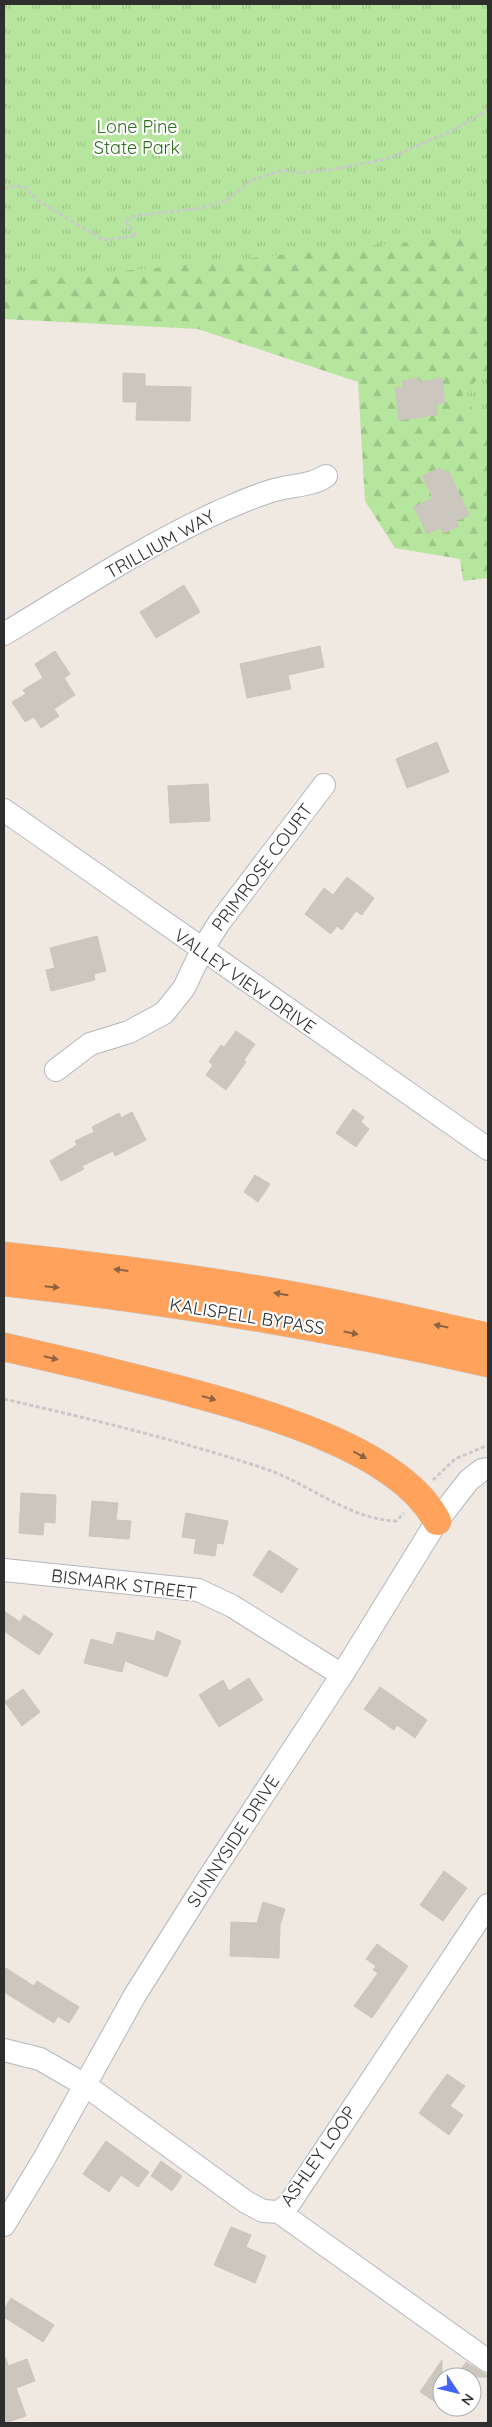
<svg xmlns="http://www.w3.org/2000/svg" width="492" height="2427" viewBox="0 0 492 2427" font-family="Quicksand,sans-serif">
<defs>
<pattern id="forest-firs" width="22" height="20" patternUnits="userSpaceOnUse" patternTransform="scale(1.25)"><rect width="22" height="20" fill="#b6e59e"/><path d="M5 1l3.5 6h-7zM16 11l3.5 6h-7z" fill="#9dc588"/></pattern>
<pattern id="park-tufts" width="24" height="20" patternUnits="userSpaceOnUse" patternTransform="scale(1.25)"><rect width="24" height="20" fill="#b6e59e"/><path d="M3 7l-1-3M5 7V3M7 7l1-3M15 17l-1-3M17 17v-4M19 17l1-3" fill="none" stroke="#9dc588"/></pattern>
</defs>
<rect width="100%" height="100%" fill="#efe9e1"/>
<path fill="url(#forest-firs)" d="M4 4H488V578L463 581 460 559 395 548 365 501 358 382 198 329 4 319Z"/>
<path fill="url(#park-tufts)" d="M4 4H488V234L4 283Z
M488 369V429L462 395Z"/>
<path fill="#cbc7bf" stroke="#cbc5ba" d="M123 373 145 374V386L191 387 190 421 136 420 137 402H123Z
M419 378 420 382 442 378 445 403 436 404 437 415 399 420 395 388 403 387 402 381Z
M440 468 442 472 448 470 469 515 456 521 459 526 443 533 440 528 427 534 414 507 433 498 422 476Z
M184 585 200 612 156 638 140 612Z
M320 646 324 667 288 675 291 689 247 698 240 664Z
M55 651 70 674 64 678 75 695 54 709 59 716 41 728 34 717 25 722 12 702 26 694 23 690 43 678 35 664Z
M437 742 449 772 407 788 396 759Z
M208 784 210 821 170 823 168 786Z
M347 877 374 898 362 915 356 911 342 930 337 926 331 934 305 914 324 888 333 895Z
M97 936 106 971 94 974 95 980 51 991 46 970 55 968 50 948Z
M236 1031 255 1044 244 1060 246 1062 226 1090 206 1075 213 1065 209 1062 221 1045 224 1047Z
M353 1109 364 1117 361 1122 369 1129 356 1147 336 1133Z
M132 1112 146 1140 115 1156 113 1151 82 1166 84 1169 61 1181 50 1161 77 1145 75 1141 94 1132 92 1127 119 1113 121 1118Z
M255 1175 270 1184 258 1202 244 1192Z
M21 1493 56 1495 55 1523 44 1522 43 1535 19 1533Z
M92 1501 118 1503 116 1520 131 1521 129 1539 89 1536Z
M186 1513 228 1521 223 1544 217 1543 215 1556 194 1553 196 1539 182 1537Z
M269 1550 298 1569 282 1593 253 1575Z
M4 1611 20 1622 24 1615 53 1634 39 1655 4 1631Z
M157 1631 181 1641 167 1677 125 1661 122 1672 84 1663 91 1639 113 1645 117 1632 154 1641Z
M249 1678 263 1700 219 1727 199 1695 223 1680 229 1691Z
M380 1687 427 1720 415 1738 397 1725 394 1730 364 1709Z
M23 1689 40 1712 22 1726 5 1702Z
M444 1871 467 1888 443 1921 420 1905Z
M263 1902 285 1909 280 1925 279 1958 230 1956 231 1922 257 1923Z
M377 1944 408 1966 372 2018 354 2006 378 1973 373 1970 376 1966 366 1959Z
M4 1967 34 1986 37 1981 79 2007 69 2023 58 2016 54 2023 4 1992Z
M447 2074 465 2086 450 2106 463 2115 449 2135 419 2113Z
M106 2141 149 2172 138 2187 121 2175 109 2192 83 2174Z
M161 2161 182 2176 172 2191 151 2176Z
M231 2227 251 2235 246 2247 266 2256 255 2283 214 2265Z
M11 2298 54 2325 43 2342 4 2317V2309Z
M4 2358H6L8 2366 27 2359 35 2381 16 2388 26 2416 5 2423Z
M442 2360V2406L420 2392Z
M466 2362 488 2376V2377H456Z"/>
<g fill="none" stroke-linecap="round" stroke-linejoin="round">
<defs>
<path id="minor" d="M4 634C74 592 144 546 218 512 237 504 255 495 275 490 291 485 312 486 326 476
M4 810 488 1149
M56 1070 90 1044 129 1032 164 1013 184 988 202 950 219 923 324 785
M4 1570 198 1590 232 1606 342 1675
M4 2050 40 2059 85 2085 246 2202 263 2211 279 2212 289 2204 488 1905
M279 2212 488 2361
M4 2225 44 2159 135 1995 208 1879 342 1675 437 1521 469 1480 482 1470 488 1469"/>
<path id="highway" d="M4 1256C115 1268 227 1282 337 1304 387 1314 438 1326 488 1337
M4 1282C167 1300 328 1327 488 1363
M4 1347C58 1359 112 1372 166 1386 244 1407 397 1445 437 1521"/>
</defs>
<use href="#minor" stroke="#b4b7c1" stroke-width="24"/>
<use href="#highway" stroke="#c9c9c9" stroke-width="29"/>
<path stroke="#c9c9c9" stroke-width="3" stroke-dasharray="4 2.5" stroke-linecap="butt" d="M4 188 17 186 26 188 38 201 103 240 136 236 125 221 131 217 142 215 203 208 225 201 252 180 284 170 296 173 329 170 386 159 449 132 488 110
M4 1399C91 1419 178 1440 263 1468 309 1483 347 1519 396 1521L404 1513
M433 1480 455 1459 488 1445"/>
<use href="#minor" stroke="#fff" stroke-width="22"/>
<use href="#highway" stroke="#ffa35c" stroke-width="28"/>
</g>
<defs><path id="oneway-solid" d="M-6-.8H1V-3.2L6.5 0L1 3.2V.8H-6Z" transform="scale(1.25)"/></defs>
<g fill="#8c6343">
<use href="#oneway-solid" transform="translate(121 1270) rotate(-173)"/>
<use href="#oneway-solid" transform="translate(52 1287) rotate(6)"/>
<use href="#oneway-solid" transform="translate(281 1294) rotate(-170)"/>
<use href="#oneway-solid" transform="translate(441 1326) rotate(-168)"/>
<use href="#oneway-solid" transform="translate(351 1333) rotate(11)"/>
<use href="#oneway-solid" transform="translate(51 1358) rotate(13)"/>
<use href="#oneway-solid" transform="translate(209 1398) rotate(16)"/>
<use href="#oneway-solid" transform="translate(360 1455) rotate(29)"/>
</g>
<g text-anchor="middle" dominant-baseline="central" stroke-width="4.5" stroke-linejoin="round" paint-order="stroke">
<g font-size="18" fill="#2c6e1b" stroke="#fff">
<text x="137" y="126">Lone Pine<tspan x="137" dy="21">State Park</tspan></text>
</g>
<g font-size="18" fill="#2e2e2e" stroke="#fff">
<text transform="translate(160 544) rotate(-29)">TRILLIUM WAY</text>
<text transform="translate(262 867) rotate(-53)">PRIMROSE COURT</text>
<text transform="translate(245 981) rotate(35)">VALLEY VIEW DRIVE</text>
<text transform="translate(247 1316) rotate(9)">KALISPELL BYPASS</text>
<text transform="translate(124 1584) rotate(7)">BISMARK STREET</text>
<text transform="translate(233 1841) rotate(-57)">SUNNYSIDE DRIVE</text>
<text transform="translate(318 2156) rotate(-55)">ASHLEY LOOP</text>
</g>
</g>
<rect width="492" height="2427" fill="none" stroke="#2e2e2e" stroke-width="10"/>
<g transform="translate(457 2392) rotate(125)"><circle r="24" fill="#ffffff" stroke="#ababab"/>
<path d="M0-4L9 19L0 12L-9 19Z" fill="#4264fb"/>
<text y="-8" font-size="14" font-weight="bold" text-anchor="middle" fill="#2e2e2e">N</text>
</g>
</svg>
